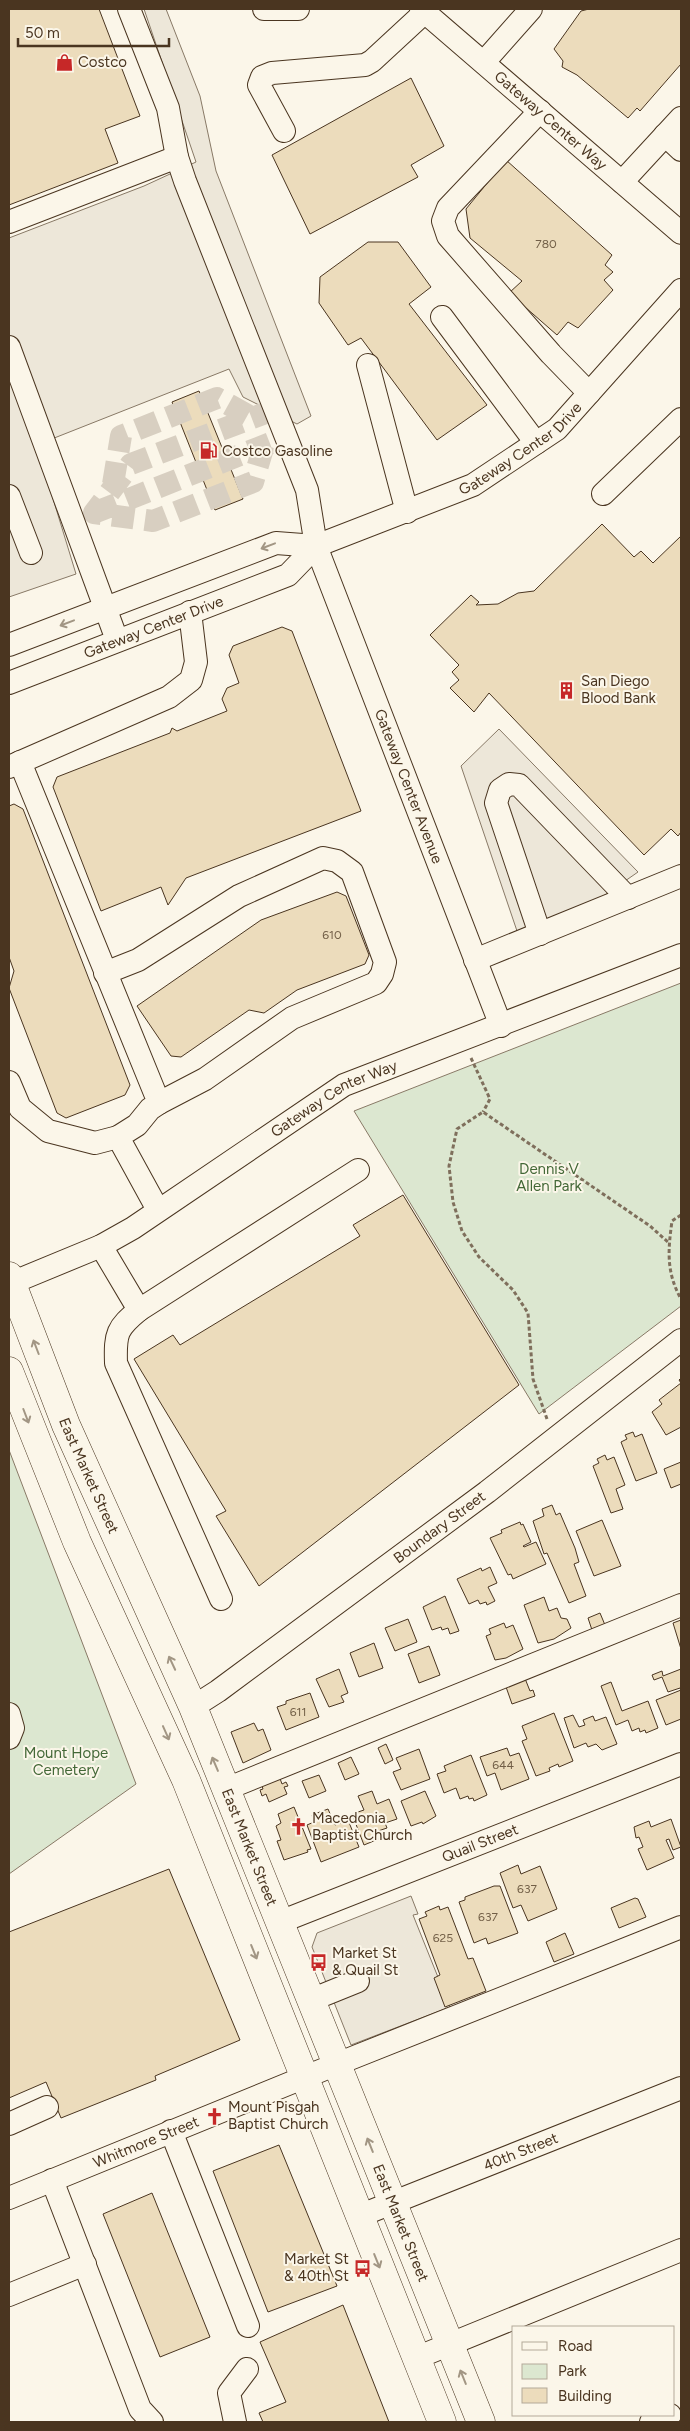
<svg xmlns="http://www.w3.org/2000/svg" width="690" height="2431" viewBox="0 0 690 2431" font-family="Figtree,sans-serif">
<rect width="100%" height="100%" fill="#fbf6e9"/>
<path fill="#dce7d0" stroke="#887966" d="M681 983V1306L539 1414 354 1111Z
M9 1450 136 1784 9 1874Z"/>
<path fill="#ede7d9" stroke="#887966" d="M144 9H166L200 96 216 171 311 416 297 424 243 397 229 369 34 446 51 492 76 574 9 597V238L144 186 196 162Z
M499 729 638 872 602 897 517 931 461 766Z
M411 1896 418 1914 413 1915 450 2007 351 2045 312 1947 317 1933Z"/>
<path fill="#ecdcbc" stroke="#4a3520" d="M9 9H99L140 116 105 129 118 163 9 205Z
M589 9H681V64L640 111 637 108 628 118 577 75 562 67 563 61 554 49 581 11Z
M411 78 444 146 411 165 418 177 310 234 272 155Z
M506 160 612 255 605 265 613 272 604 280 613 290 578 328 568 322 557 335 509 293 522 281 470 238 466 209Z
M368 242H398L431 287 409 304 487 405 437 440 361 338 348 345 319 303 320 277Z
M199 391 243 499 215 510 172 402Z
M602 524 634 557 641 551 653 563 681 536V832L678 836 671 829 644 855 489 693 474 712 450 688 459 680 452 672 459 665 430 635 471 595 479 602 476 605 498 604 518 593 534 591Z
M282 627 292 631 361 811 186 878 168 905 161 887 101 911 53 787 57 777 170 733 172 728 177 731 227 711 222 699 227 688 239 683 229 655 233 646Z
M14 804 23 809 130 1085 125 1095 66 1118 57 1113 9 988 14 971 9 957V806Z
M337 892 346 896 369 955 365 964 297 990 264 1013 249 1010 181 1057 171 1056 137 1006 261 920Z
M403 1195 519 1385 259 1586 216 1516 226 1511 134 1359 173 1335 180 1345 360 1236 353 1225Z
M681 1378V1427L666 1435 652 1412 662 1404 659 1400 681 1383 679 1380Z
M633 1432 635 1437 642 1434 657 1473 636 1481 621 1442 627 1439 625 1435Z
M605 1455 607 1460 614 1457 625 1485 616 1489 623 1509 611 1513 593 1466 599 1463 597 1459Z
M681 1462V1484L671 1488 664 1469Z
M552 1505 556 1515 560 1513 575 1548 579 1562 574 1564 586 1596 569 1603 547 1553 544 1554 533 1521 544 1516 542 1509Z
M602 1520 621 1566 594 1576 576 1531Z
M520 1522 521 1525 523 1524 531 1542 523 1546 524 1547 536 1542 546 1564 513 1579 511 1574 508 1575 490 1538 502 1533 501 1530Z
M490 1567 497 1583 488 1587 495 1601 487 1605 486 1602 480 1604 478 1600 469 1604 457 1579 481 1568 482 1571Z
M445 1596 459 1631 450 1634 448 1628 442 1630 441 1627 432 1630 423 1607Z
M544 1597 549 1611 557 1608 561 1618 567 1619 571 1628 554 1639 538 1643 524 1605Z
M600 1613 605 1625 592 1630 588 1618Z
M408 1619 417 1642 395 1651 385 1628Z
M681 1620V1649L673 1623Z
M504 1623 506 1628 513 1625 523 1649 506 1658 495 1660 486 1636 491 1634 489 1629Z
M374 1643 383 1668 359 1677 350 1653Z
M429 1646 440 1675 419 1683 408 1654Z
M339 1669 348 1693 341 1696 344 1702 329 1707 316 1679Z
M681 1669V1719L666 1725 656 1700 681 1690 680 1688 668 1692 662 1677 654 1680 652 1675 662 1671 663 1676Z
M524 1676 530 1691 533 1690 535 1696 512 1704 505 1684Z
M611 1682 622 1711 648 1701 658 1728 646 1733 645 1730 640 1732 639 1728 632 1731 628 1720 616 1725 601 1686Z
M310 1693 319 1717 286 1730 277 1707 286 1704V1701Z
M554 1713 573 1761 559 1767 558 1764 549 1768 550 1771 536 1776 522 1741 527 1739 522 1726Z
M573 1715 579 1727 585 1725 583 1720 593 1716 595 1721 606 1717 617 1744 602 1750 596 1744 588 1747 586 1743 574 1748 564 1718Z
M254 1723 258 1731 263 1729 271 1750 243 1763 231 1732Z
M386 1744 393 1760 385 1764 378 1748Z
M507 1748 510 1756 519 1753 529 1779 501 1790 495 1773 487 1776 480 1757Z
M419 1749 430 1779 401 1790 393 1772 401 1769 396 1758Z
M471 1755 487 1795 474 1801 473 1798 469 1799 468 1796 460 1799 456 1788 444 1793 437 1774 446 1771 444 1766Z
M351 1757 359 1774 345 1780 338 1763Z
M278 1773 282 1784 286 1782 288 1786 284 1787 287 1794 269 1802 266 1794 262 1796 260 1790 263 1789 260 1780Z
M319 1775 326 1791 309 1798 302 1781Z
M372 1791 377 1804 389 1799 397 1819 385 1823 387 1828 378 1831 381 1838 364 1845 352 1814 364 1810 358 1796Z
M425 1791 436 1816 423 1824 422 1822 411 1826 401 1801Z
M294 1807 311 1849 307 1850 308 1852 284 1860 277 1841 281 1840 276 1826 281 1823 278 1814Z
M328 1809 335 1825 348 1820 359 1847 321 1862 307 1825 314 1822 312 1815Z
M671 1819 681 1847 673 1850 669 1839 666 1840 674 1858 647 1870 638 1849 643 1847 639 1837 636 1838 634 1827 649 1821 651 1827Z
M518 1865 521 1874 540 1866 557 1909 528 1921 521 1905 513 1908 500 1873Z
M169 1869 240 2040 155 2076 156 2080 61 2118 46 2082 9 2098V1932Z
M494 1886H500L518 1933 488 1944 486 1938 474 1943 459 1902 465 1900V1897Z
M635 1898 638 1899 646 1917 619 1928 611 1908Z
M439 1906 440 1910 448 1907 468 1959 473 1958 486 1991 445 2007 434 1978 440 1975 419 1919 427 1916 425 1912Z
M565 1933 574 1954 554 1962 546 1942Z
M279 2145 337 2286 268 2312 213 2171Z
M152 2193 210 2337 160 2357 103 2214Z
M343 2305 389 2422H263L259 2413 286 2402 260 2342Z"/>
<g fill="none" stroke-linecap="round" stroke-linejoin="round">
<path stroke="#d8cfc1" stroke-width="22" stroke-dasharray="22 11" stroke-linecap="butt" d="M264 445 253 482 153 521 94 513 131 464 276 409
M113 484 121 436 217 398 253 418
M96 512 273 442"/>
<defs>
<g id="minor">
<path id="s1" d="M129 9 168 108 177 157 185 181 307 490 316 546 501 1026"/>
<path d="M264 9H298"/>
<path id="s2" d="M421 9 681 233"/>
<path d="M484 62 531 9"/>
<path d="M540 111 448 208 443 221 448 236 551 354 589 393"/>
<path d="M284 131 259 85 262 77 272 73 365 65 372 61 425 12"/>
<path d="M665 135 681 150"/>
<path d="M622 182 681 118"/>
<path d="M9 222 177 157"/>
<path d="M442 317 536 443"/>
<path d="M9 347 117 640"/>
<path d="M368 365 407 512"/>
<path d="M603 494 681 419"/>
<path d="M9 496 31 553"/>
<path id="s3" d="M9 645 276 543 316 546 473 485 557 429 681 290"/>
<path id="s4" d="M9 683 288 575 316 546"/>
<path d="M20 762 159 1103 150 1109 137 1125 118 1137 158 1210"/>
<path d="M9 767 169 697 191 680 196 662 190 612"/>
<path d="M540 934 496 803 500 790 509 784 519 785 628 898"/>
<path d="M475 960 681 876"/>
<path d="M105 973 138 960 239 896 323 858 337 861 352 872 385 962 382 974 376 983 292 1018 205 1079 159 1103"/>
<path d="M9 1082 20 1108 48 1131 95 1143 118 1137"/>
<path d="M101 1246 139 1310 358 1170"/>
<path id="s5" d="M9 1284 101 1246 133 1228 344 1085 681 955"/>
<path d="M139 1310C117 1328 115 1333 116 1363L221 1599"/>
<path id="s6" d="M193 1707 218 1691 487 1492 681 1340"/>
<path d="M9 1714 13 1728 9 1738"/>
<path d="M226 1789 681 1605"/>
<path id="s7" d="M280 1922 681 1764"/>
<path d="M311 2000 358 1981"/>
<path d="M9 2124 47 2107"/>
<path d="M171 2131 248 2326"/>
<path d="M52 2180 140 2409 152 2422"/>
<path id="s8" d="M9 2198 337 2064 681 1927"/>
<path id="s9" d="M359 2216 681 2088"/>
<path d="M9 2295 85 2264"/>
<path d="M416 2358 681 2250"/>
<path d="M235 2422 229 2393 247 2369"/>
<path d="M651 2422 670 2415"/>
</g>
<g id="major">
<path id="s10" d="M9 1276 66 1425 193 1707 481 2422"/>
<path d="M9 1371 77 1542 186 1780 442 2422"/>
</g>
</defs>
<use href="#minor" stroke="#4a3520" stroke-width="24"/>
<use href="#major" stroke="#4a3520" stroke-width="29"/>
<path stroke="#7f6f5c" stroke-width="3" stroke-dasharray="4 2.5" stroke-linecap="butt" d="M471 1058 490 1099 483 1112
M681 1215 672 1221C668 1250 666 1272 681 1299
M547 1419 533 1379 528 1313 513 1290 479 1257 462 1231 453 1202 449 1166 457 1129 483 1112 650 1226 669 1243"/>
<use href="#minor" stroke="#fbf6e9" stroke-width="22"/>
<use href="#major" stroke="#fbf6e9" stroke-width="28"/>
</g>
<defs><path id="oneway-shaft" d="M-6 0H5M1.5-3L5.5 0L1.5 3" fill="none" stroke-width="1.6" stroke-linecap="round" stroke-linejoin="round" transform="scale(1.25)"/></defs>
<g stroke="#a29684">
<use href="#oneway-shaft" transform="translate(268 546) rotate(159)"/>
<use href="#oneway-shaft" transform="translate(67 623) rotate(159)"/>
<use href="#oneway-shaft" transform="translate(36 1347) rotate(-111)"/>
<use href="#oneway-shaft" transform="translate(26 1416) rotate(69)"/>
<use href="#oneway-shaft" transform="translate(172 1663) rotate(-115)"/>
<use href="#oneway-shaft" transform="translate(166 1733) rotate(66)"/>
<use href="#oneway-shaft" transform="translate(215 1764) rotate(-113)"/>
<use href="#oneway-shaft" transform="translate(254 1952) rotate(68)"/>
<use href="#oneway-shaft" transform="translate(370 2145) rotate(-112)"/>
<use href="#oneway-shaft" transform="translate(377 2261) rotate(68)"/>
<use href="#oneway-shaft" transform="translate(463 2377) rotate(-112)"/>
</g>
<defs>
<symbol id="shop-bare" viewBox="-9 -9 18 18"><path d="M-5-2.5h2.3a2.7 3.5 0 0 1 5.4 0H5L5.5 6h-11ZM-1.5-2.5h3a1.5 2.3 0 0 0-3 0Z" fill="#c62828" stroke="#fbf6e9" stroke-width="2.5" paint-order="stroke"/></symbol>
<symbol id="fuel-bare" viewBox="-9 -9 18 18"><path d="M-5.5-6h7V0h2V4h1.3V-2.5L3-4.5l.8-.8L6-3V5H2.5V1h-1V6h-7ZM-4.2-4.7v3.2H.2V-4.7Z" fill="#c62828" stroke="#fbf6e9" stroke-width="2.5" paint-order="stroke"/></symbol>
<symbol id="building-bare" viewBox="-9 -9 18 18"><path d="M-4-6H4V6H1V3H-1V6H-4ZM-2.5-4.3h1.7v1.8h-1.7ZM.8-4.3h1.7v1.8H.8ZM-2.5-1h1.7V.8h-1.7ZM.8-1h1.7V.8H.8Z" fill="#c62828" stroke="#fbf6e9" stroke-width="2.5" paint-order="stroke"/></symbol>
<symbol id="church-bare" viewBox="-9 -9 18 18"><path d="M-1.2-6h2.4v3.5h3.3v2.4h-3.3V6h-2.4V-.1h-3.3v-2.4h3.3Z" fill="#c62828" stroke="#fbf6e9" stroke-width="2.5" paint-order="stroke"/></symbol>
<symbol id="bus-bare" viewBox="-9 -9 18 18"><path d="M-5-6H5V4H4V6H2V4H-2V6H-4V4H-5ZM-3.5-4V0h7V-4ZM-3.5 1.2v1.5H-2V1.2ZM2 1.2v1.5H3.5V1.2Z" fill="#c62828" stroke="#fbf6e9" stroke-width="2.5" paint-order="stroke"/></symbol>
</defs>
<g fill-rule="evenodd">
<use href="#shop-bare" x="52" y="50" width="25" height="25"/>
<use href="#fuel-bare" x="196" y="438" width="25" height="25"/>
<use href="#building-bare" x="554" y="678" width="25" height="25"/>
<use href="#church-bare" x="286" y="1814" width="25" height="25"/>
<use href="#bus-bare" x="306" y="1950" width="25" height="25"/>
<use href="#church-bare" x="202" y="2104" width="25" height="25"/>
<use href="#bus-bare" x="350" y="2256" width="25" height="25"/>
</g>
<g text-anchor="middle" dominant-baseline="central" stroke-width="4" stroke-linejoin="round" paint-order="stroke">
<g font-size="12" fill="#725f47">
<text x="546" y="244">780</text>
<text x="332" y="935">610</text>
<text x="298" y="1712">611</text>
<text x="503" y="1765">644</text>
<text x="527" y="1889">637</text>
<text x="488" y="1917">637</text>
<text x="443" y="1938">625</text>
</g>
<g font-size="15" fill="#4a3520" stroke="#fbf6e9" text-anchor="start">
<text x="78" y="62">Costco</text>
<text x="222" y="451">Costco Gasoline</text>
<text x="581" y="681">San Diego<tspan x="581" dy="17">Blood Bank</tspan></text>
<text x="312" y="1818">Macedonia<tspan x="312" dy="17">Baptist Church</tspan></text>
<text x="332" y="1953">Market St<tspan x="332" dy="17">&amp; Quail St</tspan></text>
<text x="228" y="2107">Mount Pisgah<tspan x="228" dy="17">Baptist Church</tspan></text>
<text x="349" y="2259" text-anchor="end">Market St<tspan x="349" dy="17">&amp; 40th St</tspan></text>
</g>
<g font-size="15" fill="#4a3520" stroke="#fbf6e9">
<text stroke="none"><textPath href="#s2" startOffset="171">Gateway Center Way</textPath></text>
<text stroke="none"><textPath href="#s3" startOffset="554">Gateway Center Drive</textPath></text>
<text stroke="none"><textPath href="#s4" startOffset="155">Gateway Center Drive</textPath></text>
<text stroke="none"><textPath href="#s1" startOffset="828">Gateway Center Avenue</textPath></text>
<text stroke="none"><textPath href="#s5" startOffset="376">Gateway Center Way</textPath></text>
<text stroke="none"><textPath href="#s10" startOffset="215">East Market Street</textPath></text>
<text stroke="none"><textPath href="#s6" startOffset="305">Boundary Street</textPath></text>
<text stroke="none"><textPath href="#s7" startOffset="215">Quail Street</textPath></text>
<text stroke="none"><textPath href="#s10" startOffset="620">East Market Street</textPath></text>
<text stroke="none"><textPath href="#s8" startOffset="148">Whitmore Street</textPath></text>
<text stroke="none"><textPath href="#s9" startOffset="174">40th Street</textPath></text>
<text stroke="none"><textPath href="#s10" startOffset="1025">East Market Street</textPath></text>
</g>
<g font-size="15" fill="#436837" stroke="#fbf6e9">
<text x="549" y="1169">Dennis V<tspan x="549" dy="17">Allen Park</tspan></text>
<text x="66" y="1753">Mount Hope<tspan x="66" dy="17">Cemetery</tspan></text>
</g>
</g>
<rect width="690" height="2431" fill="none" stroke="#4a3520" stroke-width="20"/>
<rect x="512" y="2326" width="162" height="90" fill="#fbf6e9" stroke="#b4a999"/>
<rect x="522" y="2342" width="25" height="8" fill="#fbf6e9" stroke="#b4a999"/>
<text x="558" y="2351" font-size="15" fill="#4a3520">Road</text>
<rect x="522" y="2364" width="25" height="15" fill="#dce7d0" stroke="#b4a999"/>
<text x="558" y="2376" font-size="15" fill="#4a3520">Park</text>
<rect x="522" y="2388" width="25" height="15" fill="#ecdcbc" stroke="#b4a999"/>
<text x="558" y="2401" font-size="15" fill="#4a3520">Building</text>
<path d="M18 38v8h151v-8" fill="none" stroke="#4a3520" stroke-width="2.5"/>
<text x="25" y="38" font-size="15" fill="#4a3520" stroke="#fbf6e9" stroke-width="4" paint-order="stroke">50 m</text>
</svg>
